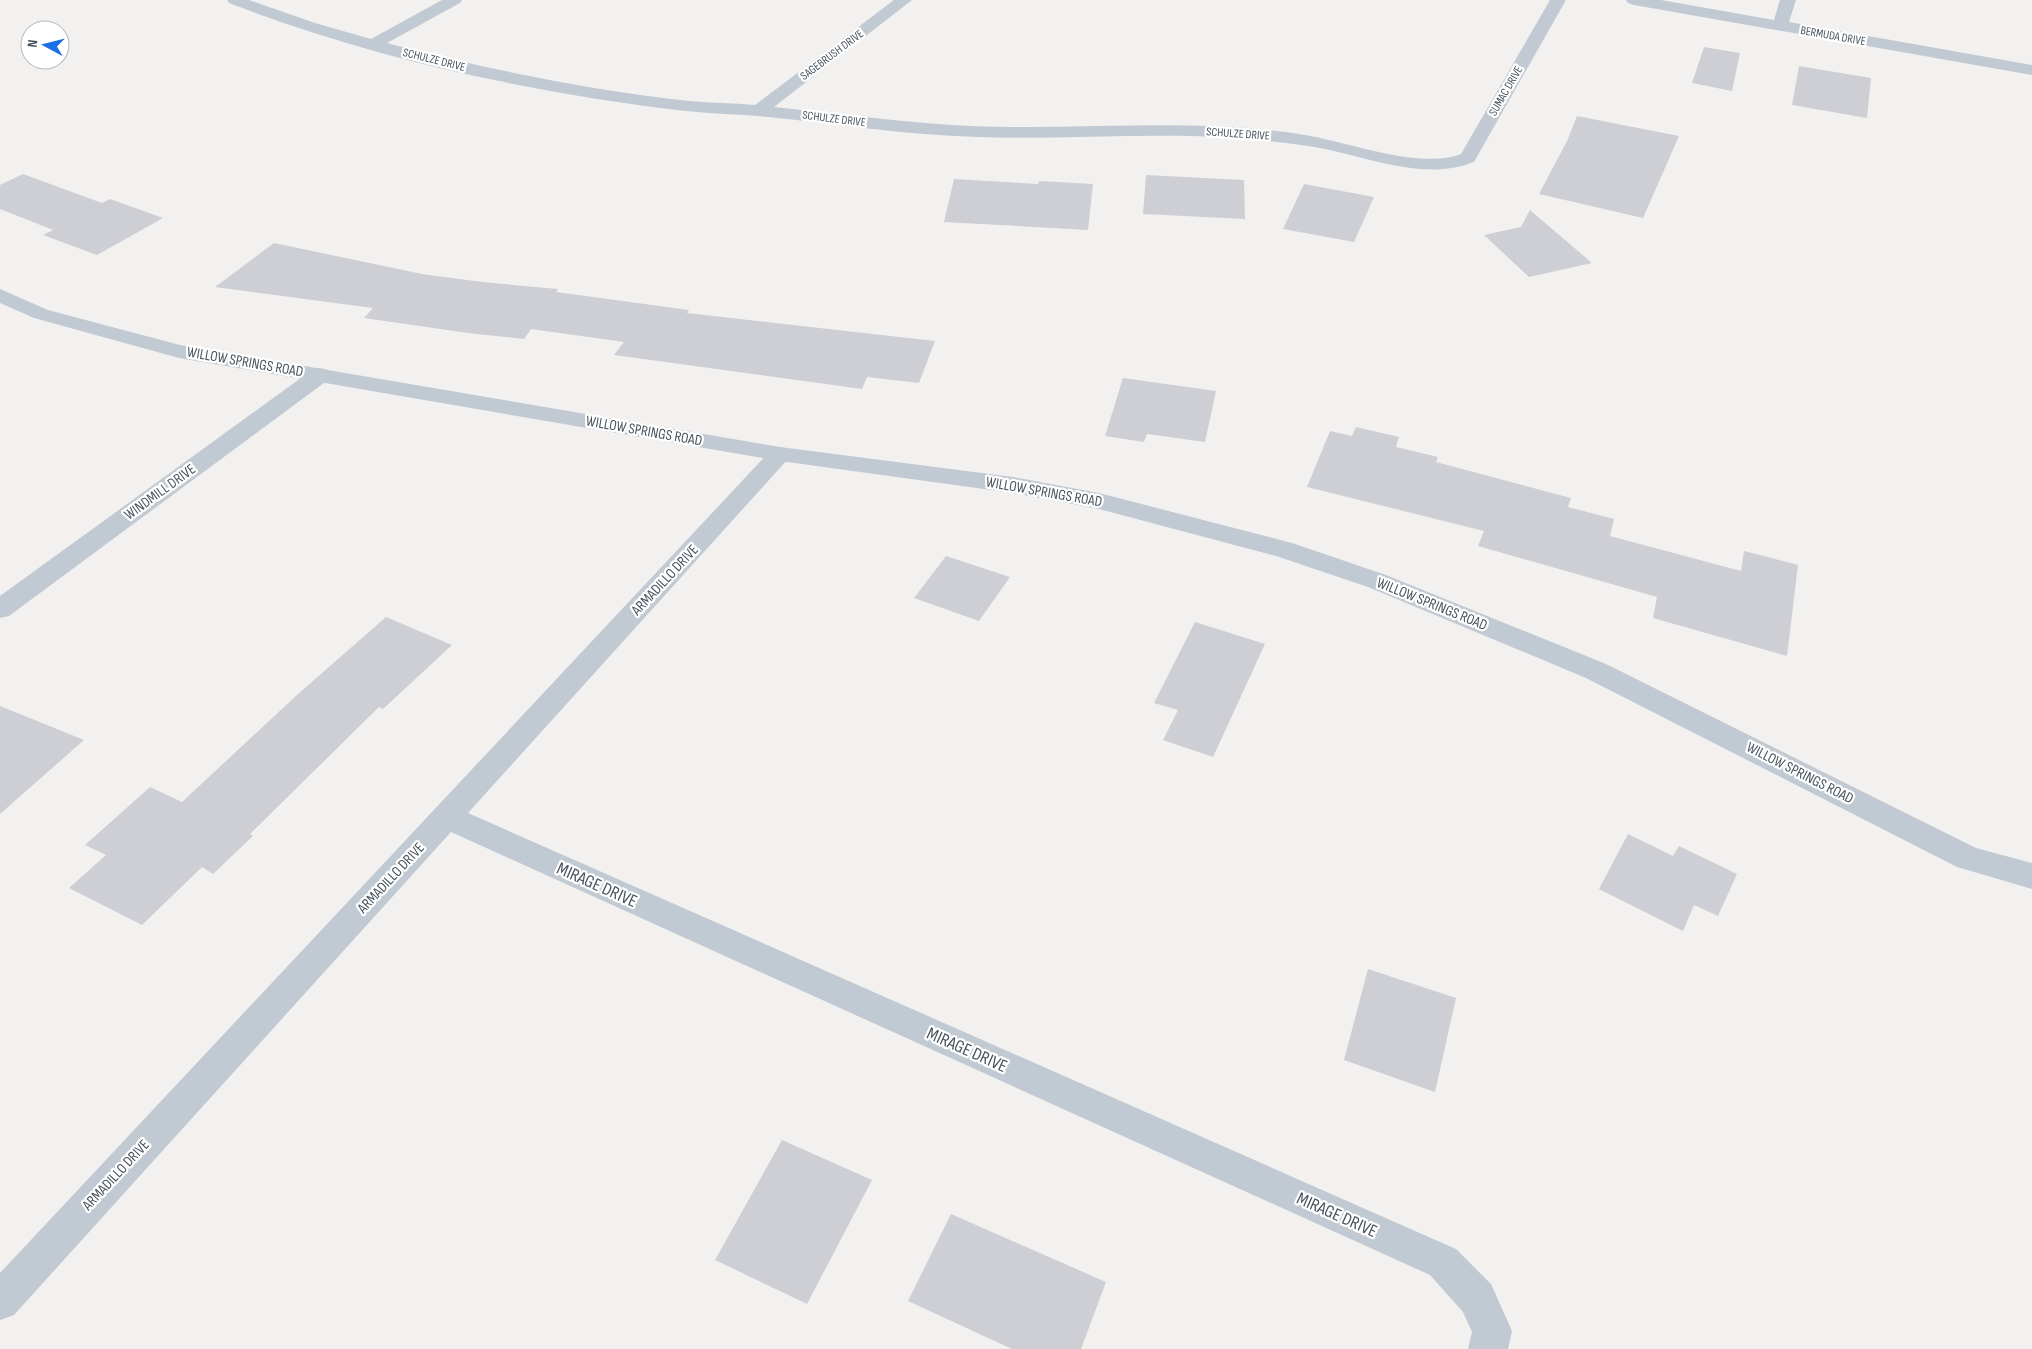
<svg xmlns="http://www.w3.org/2000/svg" width="2032" height="1349" viewBox="0 0 2032 1349" font-family="'Sofia Sans Condensed',sans-serif">
<rect width="100%" height="100%" fill="#f3f0f0"/>
<path fill="#cdcfd5" d="M1704 47 1740 53 1732 91 1692 83Z
M1799 66 1871 78 1867 118 1792 105Z
M1577 116 1679 136 1643 218 1539 194 1567 141Z
M23 174 102 203 110 199 163 218 97 255 43 235 53 230 0 209V185Z
M1146 175 1244 180 1245 219 1143 214Z
M954 179 1038 184 1039 181 1093 184 1088 230 944 222Z
M1304 184 1374 197 1354 242 1283 229Z
M1530 210 1592 263 1529 277 1484 235 1521 227Z
M274 243 422 274 482 282 558 289 556 292 689 310 687 313 935 341 919 383 867 377 862 389 614 355 624 342 531 329 524 339 468 333 364 318 373 308 215 287Z
M1123 378 1216 391 1205 442 1147 434 1144 442 1105 436Z
M1356 427 1399 437 1396 447 1438 457 1436 462 1571 498 1568 507 1614 519 1610 536 1741 571 1744 551 1798 565 1787 656 1653 618 1657 597 1478 546 1484 531 1307 487 1330 431 1352 436Z
M946 556 1010 577 979 621 914 598Z
M386 617 452 645 383 709 379 707 250 834 253 836 213 874 202 867 142 925 69 888 106 855 85 845 150 787 182 802 298 694Z
M1195 622 1265 644 1213 757 1163 740 1178 710 1154 703Z
M0 706 84 740 0 814Z
M1628 834 1673 856 1679 846 1737 874 1718 916 1694 905 1683 931 1599 889Z
M1368 969 1456 998 1435 1092 1344 1060Z
M782 1140 872 1180 807 1304 715 1260Z
M951 1214 1106 1282 1081 1349H1012L908 1301Z"/>
<g fill="none" stroke-linecap="round" stroke-linejoin="round">
<path fill="#c1cad2" fill-rule="evenodd" d="M227 0H249L315 23 371 39 442 0H462L460 3 387 43C486 69 588 90 690 101 711 103 733 103 755 105L894 0H912L774 107C853 115 932 127 1011 127 1109 128 1208 119 1305 135 1348 142 1421 170 1461 154L1550 0H1566L1474 162C1426 181 1374 159 1325 149 1296 143 1267 141 1237 138 1151 132 1063 140 977 137 907 135 838 124 768 117 741 114 713 114 686 111 532 93 374 59 229 3Z
M1626 0H1661L1774 20 1780 0H1796L1789 22 2032 65V75L1634 5 1628 3Z
M320 368 328 370 331 375 328 380 9 616 0 618V596L312 370Z
M780 447 788 449 792 454 788 459 468 813 1456 1249 1491 1284 1512 1331 1508 1349H1468L1472 1332 1463 1312 1430 1275 451 832 14 1315 0 1320V1273L772 449Z"/>
<path fill="#c1cad2" fill-rule="evenodd" d="M0 289 48 310 180 345 780 447 1013 477 1099 493 1292 543 1386 575 1606 664 1976 848 2032 863V889L1957 867 1586 678 1368 587 1276 556 1099 509 1013 493 780 461 179 358 34 318 0 303Z"/>
</g>
<g text-anchor="middle" dominant-baseline="central" stroke-width="4.5" stroke-linejoin="round" paint-order="stroke">
<g font-size="12" fill="#48535e" stroke="#fff">
<text transform="translate(1833 36) rotate(10)">BERMUDA DRIVE</text>
<text transform="translate(832 55) rotate(-37)">SAGEBRUSH DRIVE</text>
<text transform="translate(434 60) rotate(14)">SCHULZE DRIVE</text>
<text transform="translate(1506 91) rotate(-60)">SUMAC DRIVE</text>
<text transform="translate(834 119) rotate(7)">SCHULZE DRIVE</text>
<text transform="translate(1238 134) rotate(4)">SCHULZE DRIVE</text>
</g>
<g font-size="15" fill="#48535e" stroke="#fff">
<text transform="translate(245 362) rotate(10)">WILLOW SPRINGS ROAD</text>
<text transform="translate(644 431) rotate(10)">WILLOW SPRINGS ROAD</text>
<text transform="translate(160 492) rotate(-36)">WINDMILL DRIVE</text>
<text transform="translate(1044 492) rotate(10)">WILLOW SPRINGS ROAD</text>
<text transform="translate(665 580) rotate(-47)">ARMADILLO DRIVE</text>
<text transform="translate(1432 604) rotate(22)">WILLOW SPRINGS ROAD</text>
<text transform="translate(1800 773) rotate(27)">WILLOW SPRINGS ROAD</text>
<text transform="translate(391 878) rotate(-47)">ARMADILLO DRIVE</text>
<text transform="translate(116 1175) rotate(-47)">ARMADILLO DRIVE</text>
</g>
<g font-size="18" fill="#48535e" stroke="#fff">
<text transform="translate(597 885) rotate(24)">MIRAGE DRIVE</text>
<text transform="translate(967 1050) rotate(24)">MIRAGE DRIVE</text>
<text transform="translate(1337 1215) rotate(24)">MIRAGE DRIVE</text>
</g>
</g>
<g transform="translate(45 45) rotate(277)"><circle r="24" fill="#ffffff" stroke="#b6babf"/>
<path d="M0-4L9 19L0 12L-9 19Z" fill="#1a6fe4"/>
<text y="-8" font-size="14" font-weight="bold" text-anchor="middle" fill="#48535e">N</text>
</g>
</svg>
